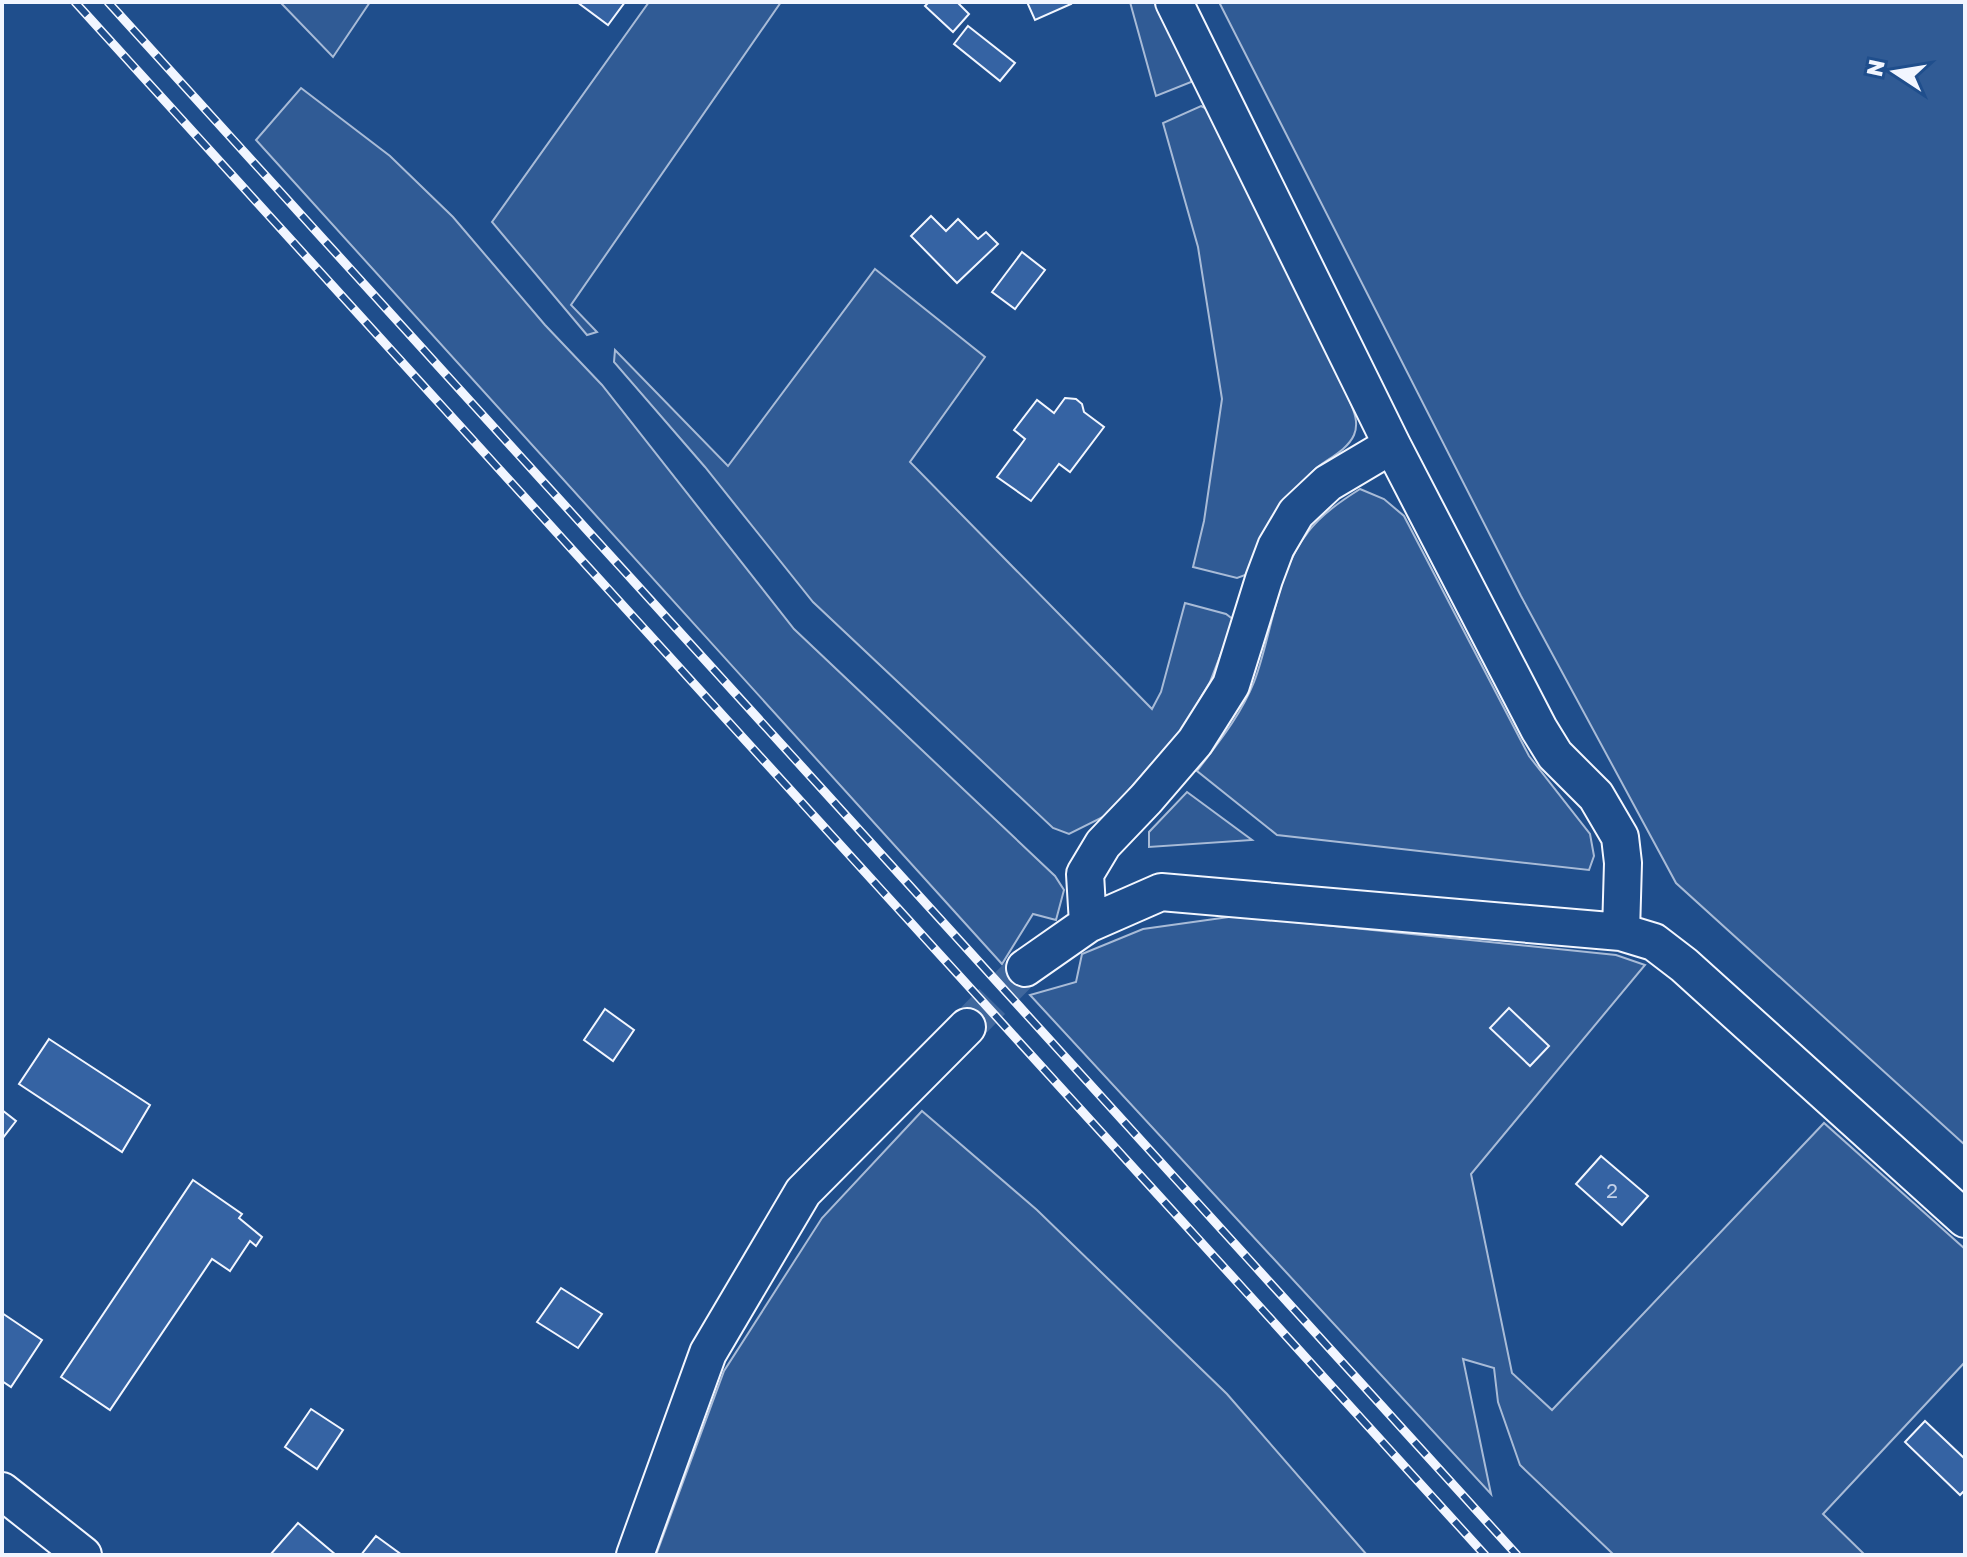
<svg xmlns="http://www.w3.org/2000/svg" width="1967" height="1557" viewBox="0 0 1967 1557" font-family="'Golos Text',sans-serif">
<rect width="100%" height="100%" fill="#1f4e8c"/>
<path fill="#305b95" stroke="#a8bbd7" stroke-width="2" d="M280 2H370L333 57Z
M649 2H781L571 305 597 332 587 335 492 222Z
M1130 2H1154L1192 76 1191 82 1156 96Z
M1219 2H1965V1145L1676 883 1521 596Z
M301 88 390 156 453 217 545 325 602 385 794 629 1055 876 1064 890 1056 920 1033 914 1002 964 256 140Z
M1201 106 1209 110 1347 394C1352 407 1360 421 1354 435 1347 451 1325 460 1313 471 1276 506 1265 526 1248 574L1237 578 1193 567 1204 521 1222 399 1198 247 1163 123Z
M875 269 985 357 910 462 1152 709 1161 692 1185 603 1226 614 1234 620 1210 682 1183 728 1107 815 1069 834 1053 828 813 602 705 467 614 362 615 350 728 466Z
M1360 489 1384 499 1404 516 1529 756 1590 834 1594 856 1589 870 1277 835 1197 771C1218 743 1241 715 1254 682 1272 636 1276 571 1308 532 1322 514 1341 501 1360 489Z
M1187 792 1252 840 1149 847V832Z
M1236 916 1616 955 1645 965 1471 1174 1512 1373 1552 1410 1824 1123 1965 1249V1362L1823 1514 1865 1555H1614L1520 1465 1498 1402 1494 1368 1463 1359 1491 1494 1030 995 1076 982 1082 954 1143 929Z
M922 1111 1037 1210 1227 1394 1367 1555H656L724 1371 822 1218Z"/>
<path fill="#3563a3" stroke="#f2f6ff" stroke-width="2" d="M577 2H625L608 25Z
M929 2H957L969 14 953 32 925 6Z
M1027 2H1070L1071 4 1035 20Z
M968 26 1015 63 1000 81 954 44Z
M931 216 946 231 958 219 978 239 986 232 998 244 957 283 911 236Z
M1022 252 1045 270 1015 309 992 292Z
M1065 398 1076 399 1082 404 1084 412 1104 427 1070 472 1059 464 1031 501 997 477 1025 439 1014 430 1037 400 1054 413Z
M1509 1008 1549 1046 1530 1066 1490 1028Z
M605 1009 634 1030 613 1061 584 1040Z
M49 1039 150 1105 122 1152 19 1084Z
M2 1110 16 1121 2 1139Z
M1601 1156 1648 1196 1622 1225 1576 1184Z
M193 1180 242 1214 239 1218 262 1237 256 1246 250 1241 230 1271 212 1259 110 1410 61 1377Z
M561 1288 602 1314 578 1348 537 1322Z
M2 1313 42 1340 11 1387 2 1381Z
M311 1409 343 1430 317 1469 285 1447Z
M1925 1421 1965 1459V1490L1960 1495 1905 1442Z
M298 1523 336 1555H270Z
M376 1536 402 1555H361Z"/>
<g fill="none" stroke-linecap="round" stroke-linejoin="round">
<path stroke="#3f679d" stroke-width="36" stroke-dasharray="36 18" stroke-linecap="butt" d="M967 1027 1025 968"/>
<defs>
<path id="minor" d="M1174 2 1392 445 1539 729 1555 755 1596 796 1620 837 1623 863 1621 932
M1088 924 1161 892 1621 932 1654 942 1684 965 1965 1219
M1025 968 1088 924 1085 874 1103 844 1146 799 1195 742 1231 685 1264 579 1276 547 1296 513 1328 483 1392 445
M2 1491 83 1555
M635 1555 708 1353 803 1192 967 1027"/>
</defs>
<use href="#minor" stroke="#f2f6ff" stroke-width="40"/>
<use href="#minor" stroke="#1f4e8c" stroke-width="36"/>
<defs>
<path id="rail" d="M75 2 1485 1555
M108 2 1517 1555"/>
</defs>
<use href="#rail" stroke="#f2f6ff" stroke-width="9"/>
<use href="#rail" stroke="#1f4e8c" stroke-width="6" stroke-dasharray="18" stroke-linecap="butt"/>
</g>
<g text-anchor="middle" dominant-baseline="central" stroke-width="6" stroke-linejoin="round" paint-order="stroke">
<g font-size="20" fill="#c3d1e8">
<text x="1612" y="1190">2</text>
</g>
</g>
<rect width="1967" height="1557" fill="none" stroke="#f2f6ff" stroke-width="8"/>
<g transform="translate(1895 72) rotate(282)" stroke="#1f4e8c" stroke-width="6" paint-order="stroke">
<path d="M0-6L14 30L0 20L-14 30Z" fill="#f2f6ff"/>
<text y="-12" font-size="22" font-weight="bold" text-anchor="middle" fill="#f2f6ff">N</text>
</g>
</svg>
